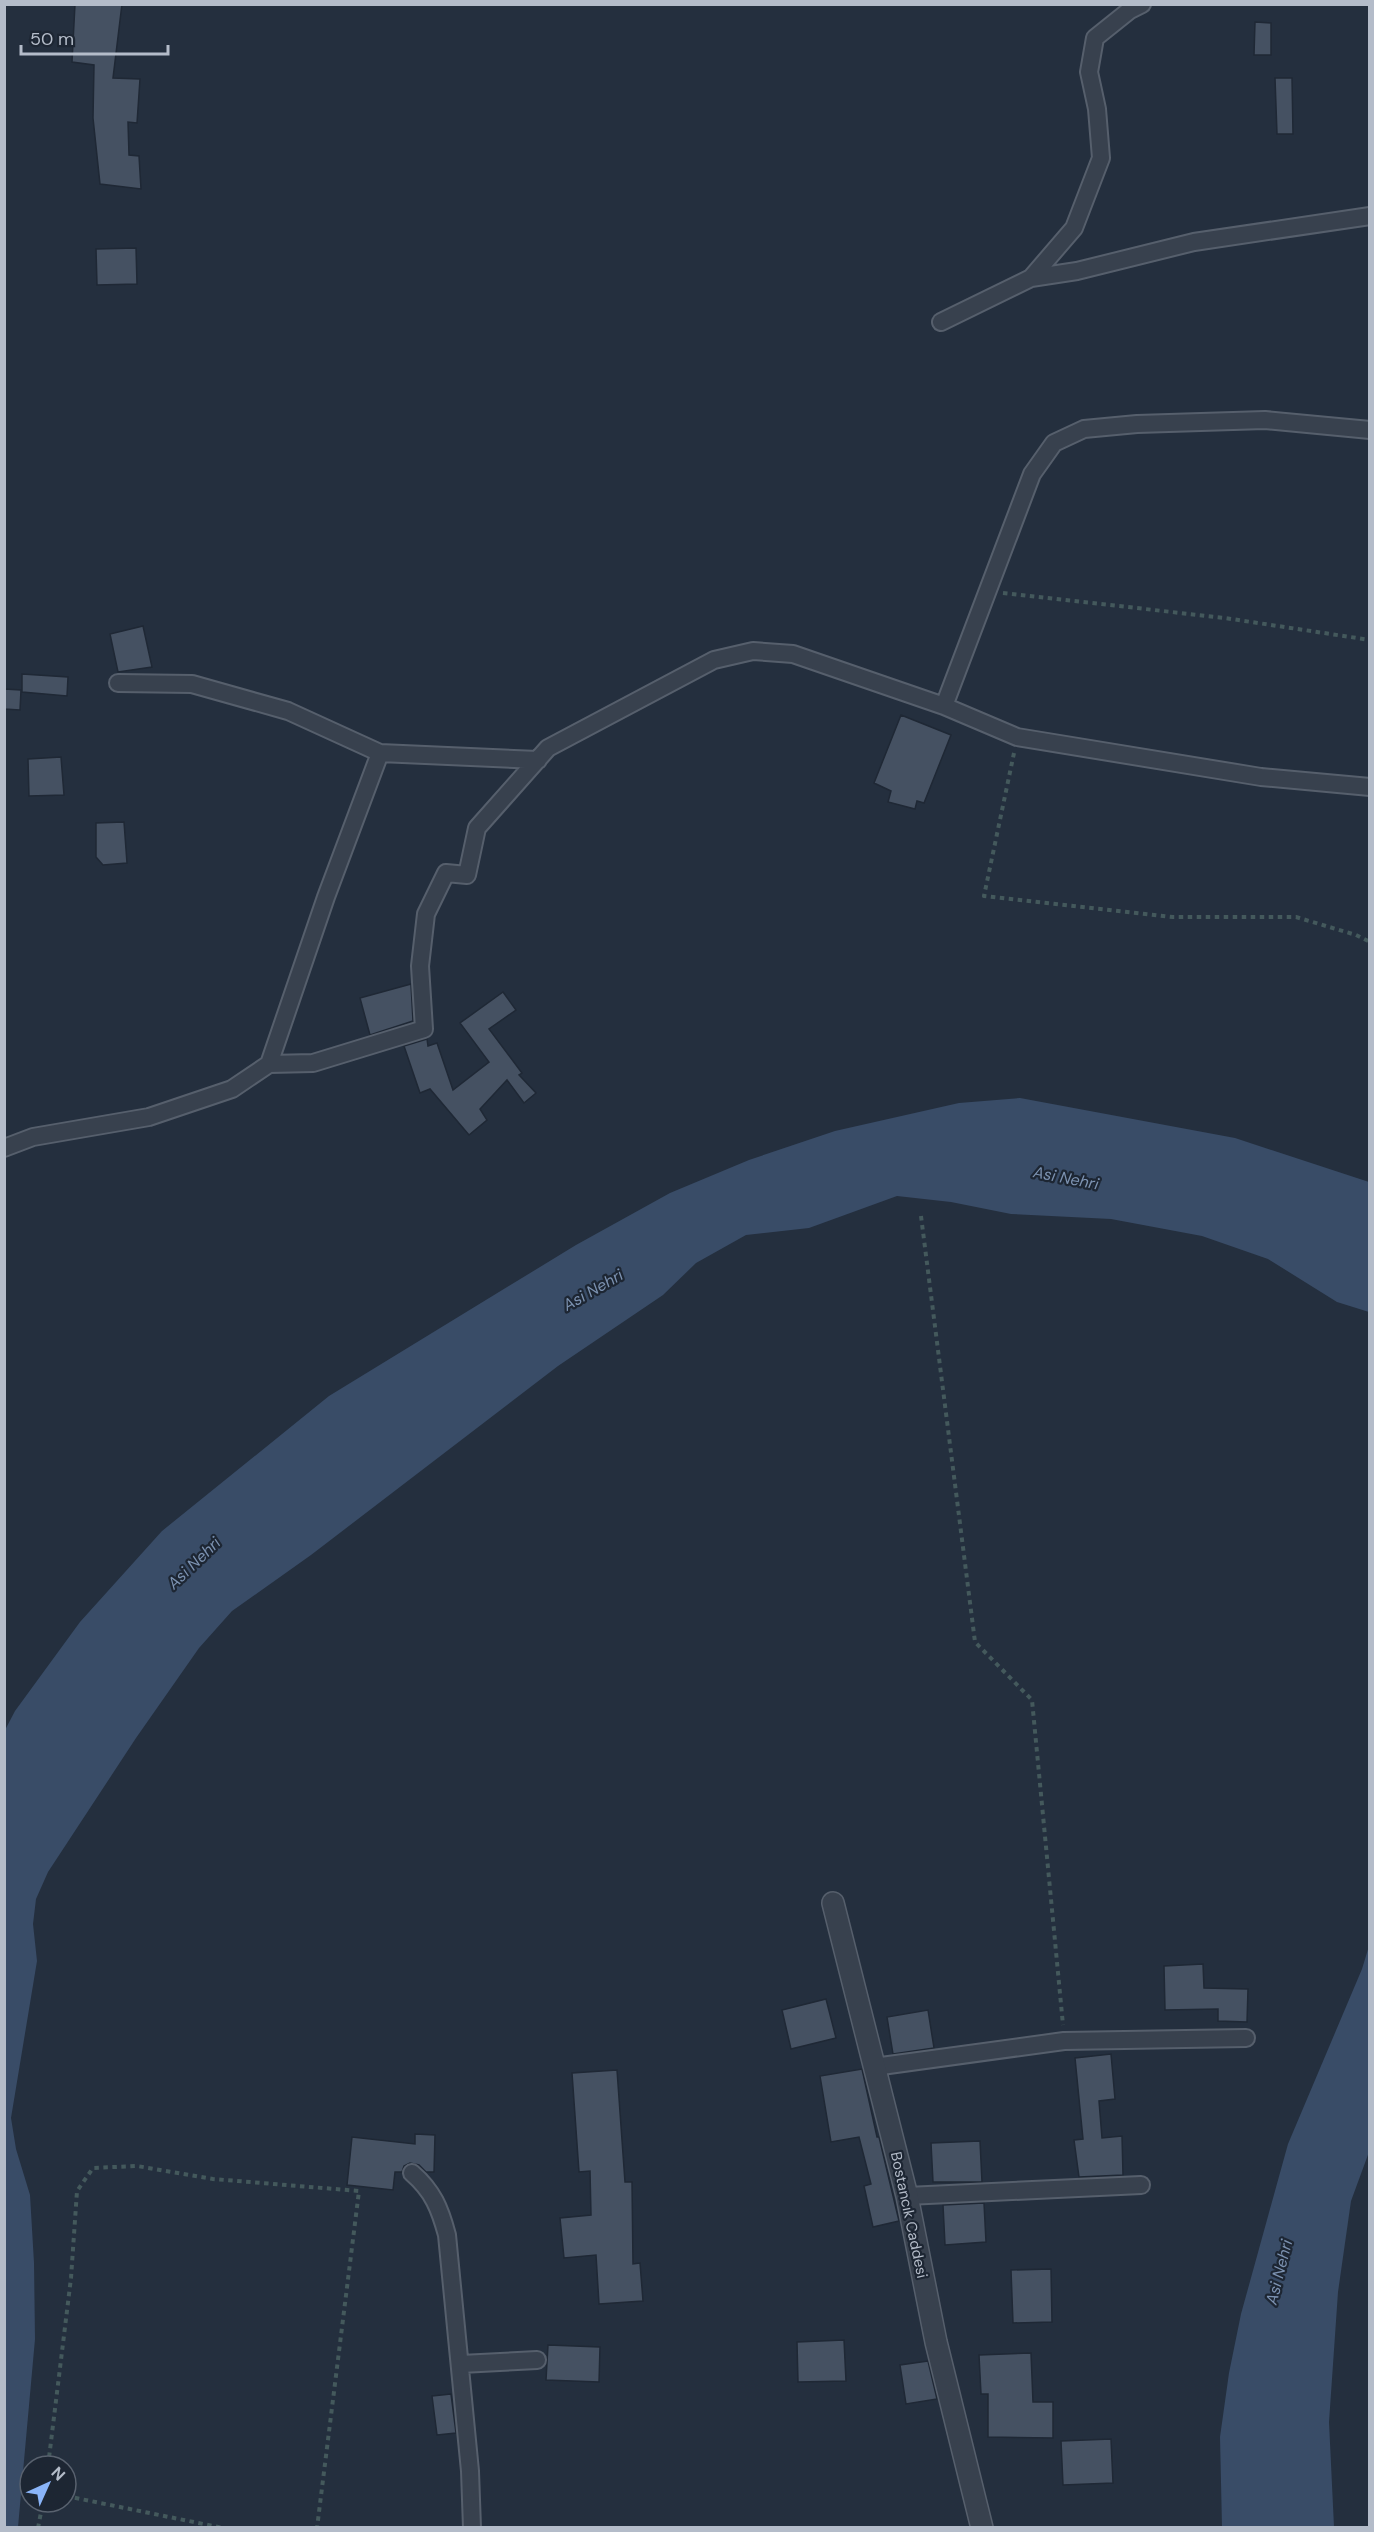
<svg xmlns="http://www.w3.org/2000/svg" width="1374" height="2532" viewBox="0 0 1374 2532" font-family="'DM Sans',sans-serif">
<rect width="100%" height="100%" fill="#242f3e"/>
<path fill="#394c67" d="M1020 1098 1235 1138 1369 1182V1312L1337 1302 1268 1259 1202 1236 1111 1219 1011 1214 951 1202 897 1196 809 1228 746 1235 696 1263 663 1295 558 1366 311 1555 232 1611 199 1648 136 1738 48 1872 36 1899 33 1924 37 1961 11 2118 16 2149 30 2195 34 2263 35 2339 18 2527H5L4 1732 15 1711 80 1622 162 1531 329 1396 576 1245 670 1193 749 1160 835 1131 959 1103Z
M1369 1946V2152L1351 2201 1338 2292 1329 2422 1334 2527H1222L1220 2437 1229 2373 1241 2314 1288 2144 1362 1969Z"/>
<path fill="#455162" stroke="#1f2835" stroke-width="1.5" d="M75 4H122L113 78 140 79 137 123 128 122 129 155 139 156 141 189 100 184 93 118 94 65 72 62Z
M1255 22 1271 23V55H1254Z
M1275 78H1292L1293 134H1277Z
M136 248 137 284 97 285 96 249Z
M143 626 152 667 118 672 110 634Z
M22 674 68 677 67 696 22 692Z
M4 689 21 690 20 710 4 709Z
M901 715 951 735 924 803 917 801 915 809 888 802 891 791 874 783Z
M61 757 64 795 29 796 28 759Z
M124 822 127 863 103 865 96 857V823Z
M411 984 413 1021 370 1035 360 998Z
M503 992 516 1010 489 1029 522 1073 519 1075 536 1093 524 1103 507 1080 480 1109 487 1120 469 1135 430 1089 420 1093 404 1046 427 1039 428 1046 437 1043 453 1090 489 1062 460 1023Z
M1203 1964 1204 1988 1248 1989 1247 2022 1218 2021V2009L1165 2010 1164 1966Z
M826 1999 836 2038 791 2049 782 2010Z
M928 2010 934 2048 893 2054 887 2017Z
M1111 2054 1115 2099 1099 2101 1102 2138 1122 2136 1123 2175 1079 2177 1074 2140 1083 2139 1075 2058Z
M862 2069 877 2137H879L899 2221 873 2227 864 2186 871 2184 859 2137 831 2142 820 2076Z
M617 2070 625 2182H632L633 2264 640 2263 643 2301 599 2304 596 2255 564 2258 560 2218 591 2215 590 2171 579 2172 572 2073Z
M415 2134 435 2135 434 2172H426L419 2165 410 2163 404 2166 402 2172H395L393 2190 347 2185 352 2137 415 2144Z
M980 2141 982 2182H933L931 2143Z
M984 2203 986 2242 945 2245 943 2205Z
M1051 2269 1052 2322 1013 2323 1011 2270Z
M844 2340 846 2381 798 2382 797 2342Z
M548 2345 600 2347 599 2382 546 2380Z
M1031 2353 1033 2402H1053V2438L988 2437V2394H981L979 2355Z
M928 2361 937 2399 906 2404 900 2365Z
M451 2394 456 2433 437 2435 432 2396Z
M1111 2439 1113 2483 1063 2485 1061 2441Z"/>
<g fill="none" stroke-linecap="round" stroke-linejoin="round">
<defs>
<path id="minor" d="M1031 278 1074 228 1101 158 1097 109 1089 72 1095 38 1130 10 1142 4
M941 322 1031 278 1077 271 1194 242 1370 216
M118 683 192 684 288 711 380 753 538 760
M944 706 1017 737 1261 777 1370 787
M269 1064 313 1063 424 1029 420 966 426 914 446 873 467 875 477 828 548 748 714 660 753 651 793 654 944 706 1032 474 1054 443 1084 429 1137 424 1265 420 1370 430
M4 1148 33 1137 149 1117 232 1089 269 1064 326 897 380 753
M874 2067 1064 2041 1246 2038
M412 2173C433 2191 440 2209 447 2235L470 2471 472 2528
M907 2196 1141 2185
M461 2364 537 2360"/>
<path id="tertiary" d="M833 1903 907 2196 936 2342 982 2528"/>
</defs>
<use href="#minor" stroke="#565f6c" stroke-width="20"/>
<use href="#tertiary" stroke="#565f6c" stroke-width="24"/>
<path stroke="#44595c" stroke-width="4" stroke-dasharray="4.5 4.5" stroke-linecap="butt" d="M1003 593 1225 618 1370 640
M1014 753 984 896 1173 917H1296L1356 935 1370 942
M921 1216 975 1642 1032 1700 1063 2025
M48 2466 71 2278 77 2191 93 2168 137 2166 213 2179 359 2191 317 2528
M66 2496 223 2528
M38 2528 43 2502"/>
<use href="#minor" stroke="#38414e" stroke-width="16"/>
<use href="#tertiary" stroke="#38414e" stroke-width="21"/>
</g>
<g text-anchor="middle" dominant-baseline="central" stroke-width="4.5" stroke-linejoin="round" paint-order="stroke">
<g font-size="15" fill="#b4bcc9" stroke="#1d2633">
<text transform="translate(909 2215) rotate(78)">Bostancık Caddesi</text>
</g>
<g font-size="16" font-style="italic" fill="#7c92b1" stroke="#1d2633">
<text transform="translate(1066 1178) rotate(11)">Asi Nehri</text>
<text transform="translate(593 1290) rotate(-30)">Asi Nehri</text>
<text transform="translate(194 1563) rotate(-44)">Asi Nehri</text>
<text transform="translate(1279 2272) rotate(-76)">Asi Nehri</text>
</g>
</g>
<rect width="1374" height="2532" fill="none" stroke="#b4bcc9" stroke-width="12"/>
<g transform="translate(48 2484) rotate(45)"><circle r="28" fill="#1d2633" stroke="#59626f" stroke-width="1.5"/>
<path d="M0-4.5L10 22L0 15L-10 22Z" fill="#8ab4f8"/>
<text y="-9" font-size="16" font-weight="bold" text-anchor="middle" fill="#b4bcc9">N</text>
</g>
<path d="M21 45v9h147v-9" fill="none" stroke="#b4bcc9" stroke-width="3"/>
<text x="30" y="45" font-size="18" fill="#b4bcc9" stroke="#1d2633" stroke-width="4.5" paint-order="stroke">50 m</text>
</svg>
